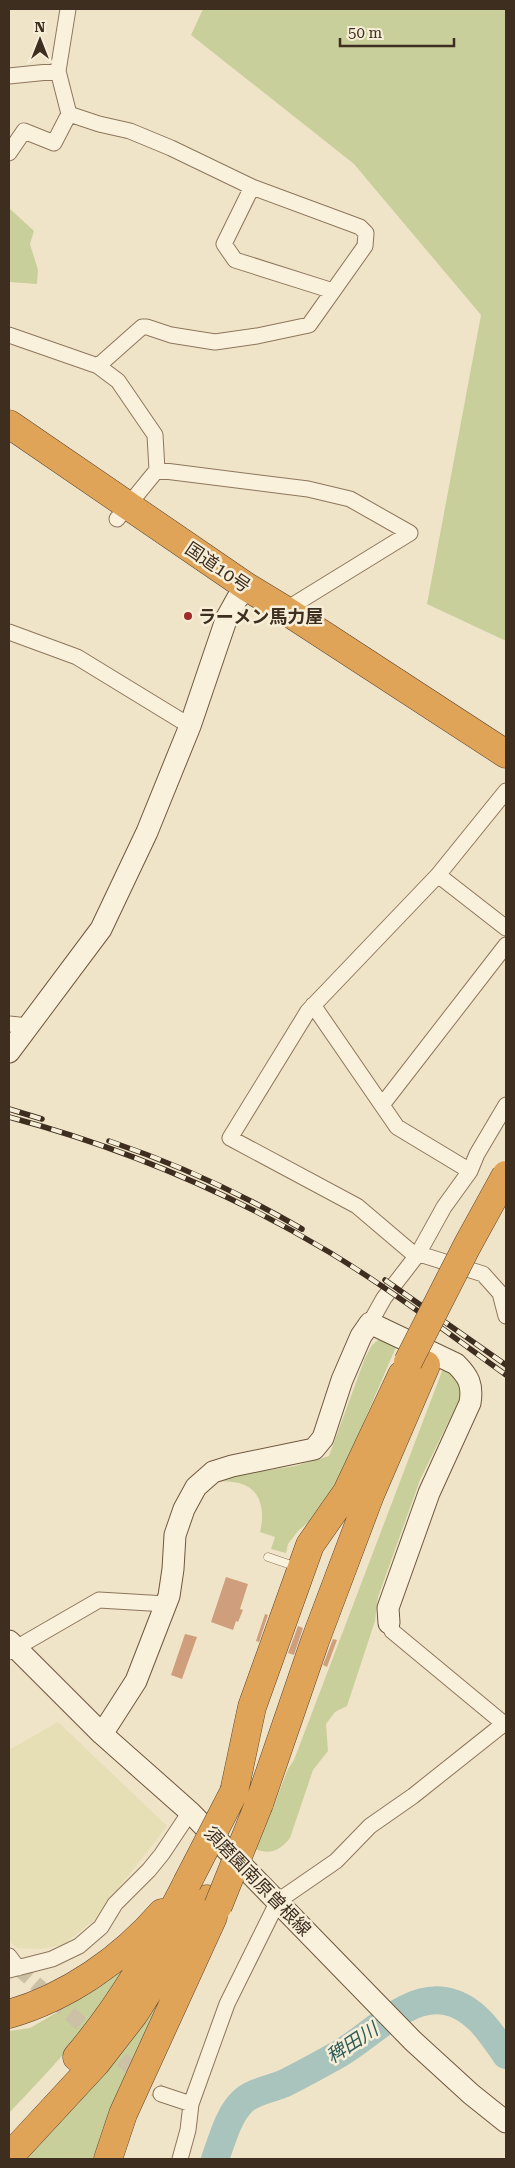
<svg xmlns="http://www.w3.org/2000/svg" width="515" height="2168" viewBox="0 0 515 2168" font-family="'Roboto Serif','Noto Sans JP',serif">
<rect width="100%" height="100%" fill="#f0e4c8"/>
<path fill="#e6deb5" d="M58 1722 167 1826 94 1920 63 1945 41 1949 17 1948 9 1941V1750Z"/>
<path fill="#c9cf9b" d="M203 9H506V641L427 604 481 315 354 164 191 35Z
M9 208 34 231 30 244 38 270 37 284 9 282Z
M378 1340H382L396 1347 328 1505 298 1531 288 1544 286 1553 271 1549 275 1537 260 1532C265 1512 262 1488 238 1483 231 1481 225 1482 218 1481L231 1476 295 1466 329 1456 365 1358 372 1345Z
M444 1366 461 1380 462 1389 459 1400 420 1480 378 1597 375 1621 347 1706 335 1712 326 1724 328 1751 313 1770 290 1838C279 1852 269 1855 253 1848L258 1833 265 1828 288 1769 294 1760Z
M202 1923 101 2159H21Z
M132 1961C100 2017 54 2066 9 2113V2031L30 2028 102 1986Z"/>
<g fill="none" stroke-linecap="round" stroke-linejoin="round">
<path stroke="#a9c4bc" stroke-width="28" d="M215 2159C222 2141 228 2115 243 2101 254 2091 272 2089 285 2083 303 2074 321 2064 339 2054 369 2037 407 1994 445 2001 474 2006 491 2033 506 2055"/>
</g>
<path fill="#cf9f7d" d="M226 1577 248 1584 240 1609 243 1610 238 1622 236 1621 233 1630 211 1622Z
M265 1614 268 1615 259 1642 256 1641Z
M298 1626 303 1628 294 1655 288 1653Z
M185 1634 197 1637 182 1679 171 1675Z
M333 1639 337 1640 327 1667 323 1665Z"/>
<g fill="none" stroke-linecap="round" stroke-linejoin="round">
<path stroke="#ccc0a6" stroke-width="15" stroke-dasharray="15 8" stroke-linecap="butt" d="M18 1968 161 2094"/>
<defs>
<path id="lane" d="M268 1557 297 1567"/>
<path id="street" d="M68 9 58 71 69 114 99 124 130 131 171 148 252 187 360 227 366 233 365 246 309 325 257 336 215 342 171 335 147 327H142L98 366
M9 76 58 71
M9 153 24 131 54 143 69 114
M252 187 224 244 235 260 333 291
M9 335 98 366 118 381 155 435 157 470 117 519
M157 470 308 489 350 499 410 533 285 610
M9 632 77 657 190 726
M506 791 438 875 308 1011 230 1138 357 1206 410 1251 483 1274 500 1293 506 1316
M438 875 506 928
M313 1005 397 1127 470 1171
M9 1024 29 1026
M382 1105 506 945
M370 1323 384 1298 418 1254 444 1207 470 1171 477 1154 506 1105
M389 1623 392 1631 503 1723
M9 1652 99 1600 166 1604
M9 1956 18 1968
M9 1970 52 1959 79 1946 101 1927 115 1904 149 1870 162 1854 190 1812
M161 2094 191 2104
M180 2159 188 2130 191 2104 227 2004 278 1901 336 1861 370 1826 413 1796 506 1722"/>
<path id="secondary" d="M9 1052 101 929 147 832 190 726 227 617 237 599 247 587
M9 1641 102 1734 190 1812 413 2041 471 2094 506 2122
M102 1734 136 1681 169 1596 173 1569 175 1535 184 1509 196 1487 213 1472 232 1466 314 1449 323 1438 342 1380 361 1336 370 1323 456 1364C469 1377 473 1385 470 1403L429 1493 388 1608 389 1623"/>
<path id="highway" d="M9 424 247 587 285 610 506 754
M234 1792 252 1707 310 1545 347 1492 402 1375
M259 1804 315 1641 370 1495 426 1365
M9 2014C68 1997 122 1959 162 1913
M77 2057C122 2004 156 1944 187 1883
M9 2157 96 2063 134 2014 207 1899
M108 2159 123 2114 213 1917"/>
</defs>
<use href="#lane" stroke="#8d765c" stroke-width="9"/>
<use href="#street" stroke="#8d765c" stroke-width="17"/>
<use href="#secondary" stroke="#6f573f" stroke-width="23"/>
<use href="#highway" stroke="#5b4430" stroke-width="29"/>
<use href="#lane" stroke="#faf1dc" stroke-width="8"/>
<use href="#street" stroke="#faf1dc" stroke-width="15"/>
<use href="#secondary" stroke="#faf1dc" stroke-width="21"/>
<use href="#highway" stroke="#e0a458" stroke-width="28"/>
<defs>
<path id="rail" d="M9 1109 42 1119
M9 1117C121 1147 229 1192 329 1252 390 1289 448 1333 506 1375
M109 1141C177 1164 240 1193 302 1229
M385 1280 506 1365"/>
</defs>
<use href="#rail" stroke="#3d2e20" stroke-width="5.5"/>
<use href="#rail" stroke="#f7eed8" stroke-width="4" stroke-dasharray="11" stroke-linecap="butt"/>
<defs>
<path id="highway-bridge" d="M408 1362 467 1246 506 1175
M187 1883 234 1792
M218 1906 259 1804"/>
</defs>
<use href="#highway-bridge" stroke="#5b4430" stroke-width="29" stroke-linecap="butt"/>
<use href="#highway-bridge" stroke="#e0a458" stroke-width="28"/>
</g>
<circle fill="#9e2a2b" stroke="#f7eed8" stroke-width="2" cx="188" cy="616" r="5"/>
<g text-anchor="middle" dominant-baseline="central" stroke-width="5" stroke-linejoin="round" paint-order="stroke">
<g font-size="18" fill="#3d2e20" stroke="#f7eed8">
<text transform="translate(218 567) rotate(34)">国道10号</text>
<text transform="translate(258 1881) rotate(46)">須磨園南原曽根線</text>
</g>
<g font-size="18" font-weight="bold" fill="#3d2e20" stroke="#f7eed8" text-anchor="start">
<text x="198" y="616">ラーメン馬力屋</text>
</g>
<g font-size="19" font-style="italic" fill="#2f5d5a" stroke="#f7eed8">
<text transform="translate(352 2043) rotate(-33)">稗田川</text>
</g>
</g>
<rect width="515" height="2168" fill="none" stroke="#3d2e20" stroke-width="20"/>
<g transform="translate(40 40)" stroke="#f7eed8" stroke-width="4" paint-order="stroke">
<path d="M0-4L9 19L0 12L-9 19Z" fill="#3d2e20"/>
<text y="-8" font-size="14" font-weight="bold" text-anchor="middle" fill="#3d2e20">N</text>
</g>
<path d="M340 38v8h114v-8" fill="none" stroke="#3d2e20" stroke-width="2.5"/>
<text x="348" y="38" font-size="15" fill="#3d2e20" stroke="#f7eed8" stroke-width="4" paint-order="stroke">50 m</text>
</svg>
